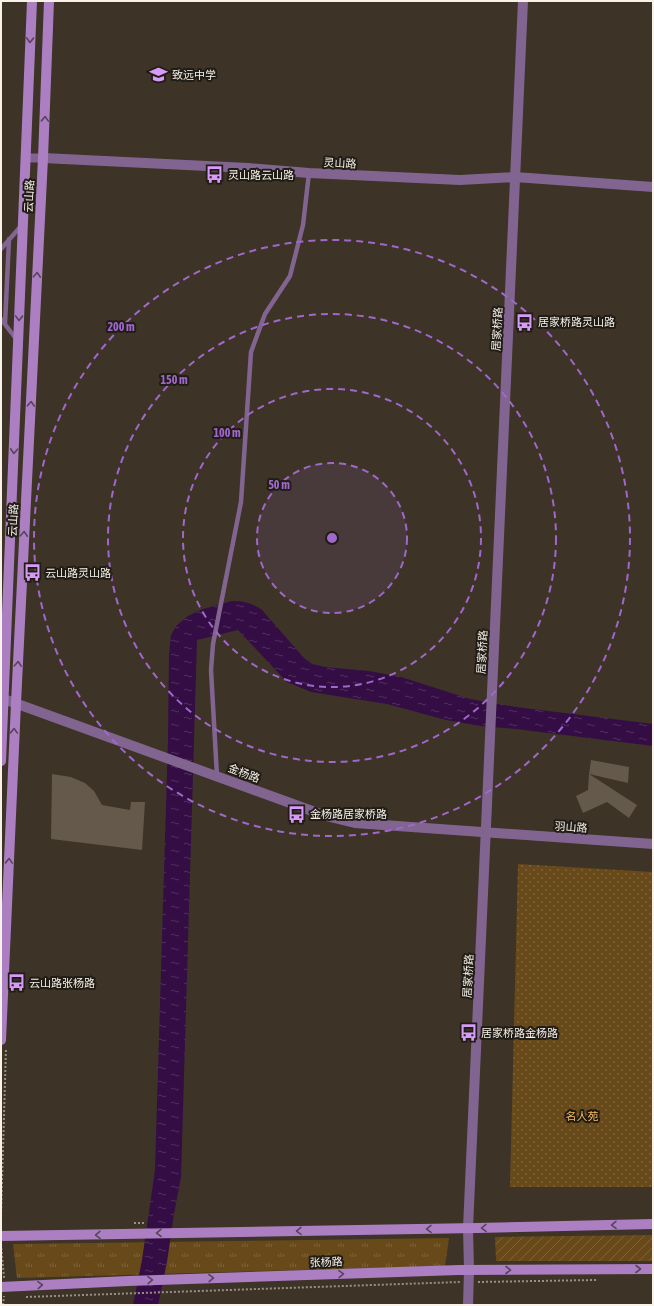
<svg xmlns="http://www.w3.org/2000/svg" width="654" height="1306" viewBox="0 0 654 1306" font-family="'Asap Condensed','Noto Sans SC',sans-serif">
<defs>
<pattern id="grass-tufts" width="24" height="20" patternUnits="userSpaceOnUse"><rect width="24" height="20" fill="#684919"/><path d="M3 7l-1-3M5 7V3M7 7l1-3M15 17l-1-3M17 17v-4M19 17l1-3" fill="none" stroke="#7e643a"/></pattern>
<pattern id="park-dots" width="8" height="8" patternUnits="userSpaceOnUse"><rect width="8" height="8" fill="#684919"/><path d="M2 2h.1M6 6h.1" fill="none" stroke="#7e643a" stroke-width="1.8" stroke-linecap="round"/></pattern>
<pattern id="garden-furrows" width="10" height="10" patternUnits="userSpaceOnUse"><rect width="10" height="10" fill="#684919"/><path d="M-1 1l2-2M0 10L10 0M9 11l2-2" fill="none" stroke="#7e643a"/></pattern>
<pattern id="water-ripples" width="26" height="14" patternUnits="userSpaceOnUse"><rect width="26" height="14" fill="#330d44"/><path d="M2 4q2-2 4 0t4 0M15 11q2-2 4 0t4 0" fill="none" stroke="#51315f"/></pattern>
</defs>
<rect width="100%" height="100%" fill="#3d3326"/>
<path fill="url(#grass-tufts)" d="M449 1238 445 1266 17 1278 13 1244Z"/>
<path fill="url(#park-dots)" d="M518 864 653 872V1187H510Z"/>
<path fill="url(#garden-furrows)" d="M653 1235V1261H496L495 1237Z"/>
<path fill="url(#water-ripples)" d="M232 601C244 601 252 603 262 610L304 658 312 664 325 667 369 671 401 677 470 699 516 707 653 724V746L516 729 481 726 446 720 387 704 311 692 287 682 238 630 197 640 181 1177 174 1214 167 1262 158 1305H133L142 1260 155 1170 168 739 169 655 171 635 177 625 188 616 203 609Z"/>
<path fill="#64594b" d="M591 760 629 767 628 783 589 774Z
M52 774 71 777 85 783 94 791 102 805 130 810 131 802H145L142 850 51 839Z
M589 774 637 805 629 818 607 802 583 813 576 796 588 790Z"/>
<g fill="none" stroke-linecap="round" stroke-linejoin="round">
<path stroke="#989085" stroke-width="2" stroke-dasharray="2 2" stroke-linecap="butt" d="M1 1216 6 1048
M134 1223H144
M1 1244 4 1278
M478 1282 596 1280
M26 1297 460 1282
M3 1305 4 1296"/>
<path stroke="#816590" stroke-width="4.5" d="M1 249 21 226
M1 319 17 340
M5 324 9 239
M217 776 211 670 213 644 241 502 251 352 265 314 290 276 303 225 309 173"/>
<path stroke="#816590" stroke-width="9" d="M26 158H43"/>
<path stroke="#816590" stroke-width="10" d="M43 158 248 168 309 173 460 180 515 177 653 187
M1 698 326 816 355 823 653 844
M468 1305 469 1270 468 1228 523 1"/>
<path stroke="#ac7fc3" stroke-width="10" d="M1 761 32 1
M1 1040 16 703 43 158 49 1
M1 1236 477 1228 653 1224
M1 1287 128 1281 459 1270 653 1269"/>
</g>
<defs><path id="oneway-chevron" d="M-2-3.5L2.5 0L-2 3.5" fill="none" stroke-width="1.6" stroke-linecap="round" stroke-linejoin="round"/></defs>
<g stroke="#58445b">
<use href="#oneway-chevron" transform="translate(30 40) rotate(92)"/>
<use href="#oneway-chevron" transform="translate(45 119) rotate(-88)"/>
<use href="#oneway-chevron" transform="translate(37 275) rotate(-87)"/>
<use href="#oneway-chevron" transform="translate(19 318) rotate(92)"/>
<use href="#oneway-chevron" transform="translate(31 404) rotate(-87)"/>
<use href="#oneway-chevron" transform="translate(14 451) rotate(93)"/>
<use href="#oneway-chevron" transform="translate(24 534) rotate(-87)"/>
<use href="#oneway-chevron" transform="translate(18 664) rotate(-87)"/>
<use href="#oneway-chevron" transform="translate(14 731) rotate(-88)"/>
<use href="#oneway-chevron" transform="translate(9 861) rotate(-88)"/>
<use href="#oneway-chevron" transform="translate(614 1225) rotate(179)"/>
<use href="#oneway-chevron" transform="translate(484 1228) rotate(179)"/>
<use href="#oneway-chevron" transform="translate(429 1229) rotate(179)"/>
<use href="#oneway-chevron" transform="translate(299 1231) rotate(179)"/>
<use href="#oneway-chevron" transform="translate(159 1233) rotate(179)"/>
<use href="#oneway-chevron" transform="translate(98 1235) rotate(179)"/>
<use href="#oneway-chevron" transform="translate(638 1269)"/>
<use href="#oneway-chevron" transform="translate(508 1270)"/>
<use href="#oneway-chevron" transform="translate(341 1274) rotate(-2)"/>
<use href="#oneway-chevron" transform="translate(211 1278) rotate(-2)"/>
<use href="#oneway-chevron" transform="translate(150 1280) rotate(-2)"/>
<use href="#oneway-chevron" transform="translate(40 1285) rotate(-3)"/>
</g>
<circle cx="332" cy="538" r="75" fill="#a067cc" fill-opacity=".12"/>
<g fill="none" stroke="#a067cc" stroke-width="2" stroke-dasharray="7 5">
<circle cx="332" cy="538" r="75"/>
<circle cx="332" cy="538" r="149"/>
<circle cx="332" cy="538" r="224"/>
<circle cx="332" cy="538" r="298"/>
</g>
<defs>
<symbol id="school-bare" viewBox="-9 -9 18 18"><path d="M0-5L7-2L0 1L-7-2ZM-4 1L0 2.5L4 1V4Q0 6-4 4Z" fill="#d89af8" stroke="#201c16" stroke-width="2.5" paint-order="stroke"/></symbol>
<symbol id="bus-bare" viewBox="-9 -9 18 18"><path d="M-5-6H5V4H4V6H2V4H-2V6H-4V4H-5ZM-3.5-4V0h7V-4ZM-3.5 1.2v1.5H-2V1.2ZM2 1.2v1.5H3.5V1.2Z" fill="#d89af8" stroke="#201c16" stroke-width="2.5" paint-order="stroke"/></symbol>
</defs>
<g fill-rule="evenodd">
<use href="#school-bare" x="146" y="62" width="25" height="25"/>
<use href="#bus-bare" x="202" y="162" width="25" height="25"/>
<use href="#bus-bare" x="512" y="310" width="25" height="25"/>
<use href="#bus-bare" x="20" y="560" width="25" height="25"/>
<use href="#bus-bare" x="284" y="802" width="25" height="25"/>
<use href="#bus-bare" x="4" y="970" width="25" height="25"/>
<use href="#bus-bare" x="456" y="1020" width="25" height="25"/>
</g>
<g text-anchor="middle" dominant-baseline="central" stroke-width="4" stroke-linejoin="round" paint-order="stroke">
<g font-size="11" fill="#f8f2e9" stroke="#201c16" text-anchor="start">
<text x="172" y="75">致远中学</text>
<text x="228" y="175">灵山路云山路</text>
<text x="538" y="322">居家桥路灵山路</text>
<text x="45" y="573">云山路灵山路</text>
<text x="310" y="814">金杨路居家桥路</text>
<text x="29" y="983">云山路张杨路</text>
<text x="481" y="1033">居家桥路金杨路</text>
</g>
<g font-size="11" fill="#f8f2e9" stroke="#201c16">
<text transform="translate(340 163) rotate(3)">灵山路</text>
<text transform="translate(29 196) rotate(-87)">云山路</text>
<text transform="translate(497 329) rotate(-87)">居家桥路</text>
<text transform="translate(13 520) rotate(-87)">云山路</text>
<text transform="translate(482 652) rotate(-87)">居家桥路</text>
<text transform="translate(244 773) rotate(20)">金杨路</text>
<text transform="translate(571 827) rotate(4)">羽山路</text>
<text transform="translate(468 976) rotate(-87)">居家桥路</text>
<text transform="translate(326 1262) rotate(-2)">张杨路</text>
</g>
<g font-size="11" fill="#fbbc5f" stroke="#201c16">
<text x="582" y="1116">名人苑</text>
</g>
</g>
<circle cx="332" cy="538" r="6" fill="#a067cc" stroke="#201c16" stroke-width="2"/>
<g font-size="12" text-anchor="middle" font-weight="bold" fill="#a067cc" stroke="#201c16" stroke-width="4" stroke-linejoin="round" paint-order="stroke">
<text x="121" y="331">200 m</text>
<text x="174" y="384">150 m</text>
<text x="227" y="437">100 m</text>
<text x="279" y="489">50 m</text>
</g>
<rect width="654" height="1306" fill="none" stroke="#f8f2e9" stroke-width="4"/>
</svg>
